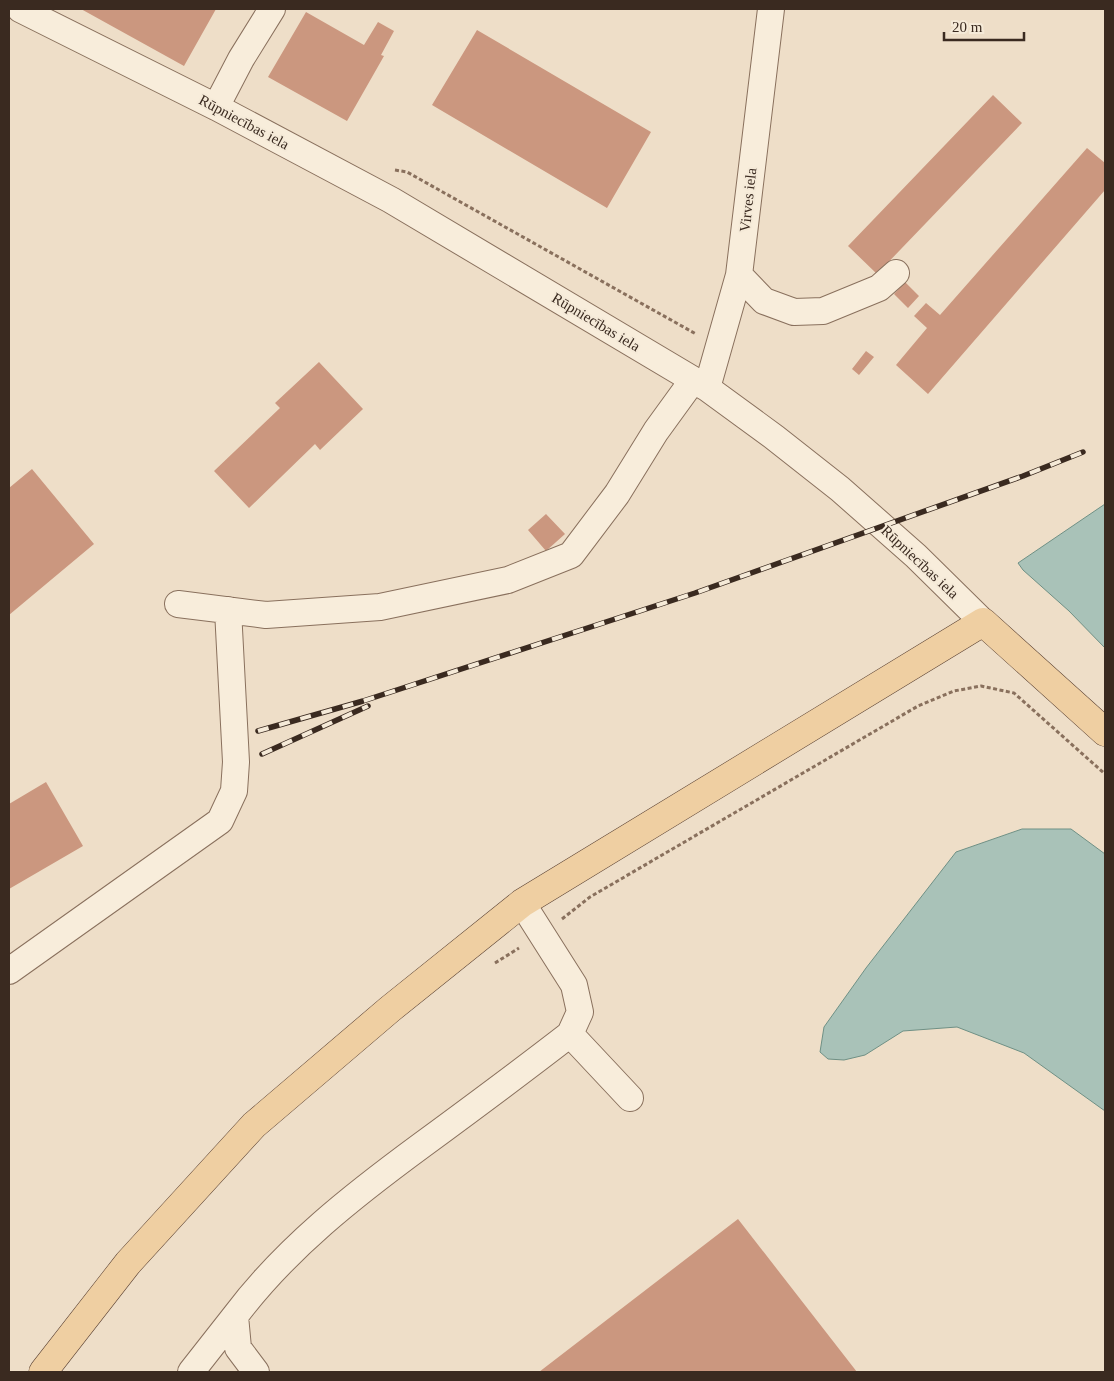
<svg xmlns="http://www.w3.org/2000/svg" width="1114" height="1381" viewBox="0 0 1114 1381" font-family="Georgia,serif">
<rect width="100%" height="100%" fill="#eedec8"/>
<path fill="#a9c2b8" stroke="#6f9085" d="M1105 504V648L1069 611 1023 570 1018 563Z
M1022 829H1071L1105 854V1111L1024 1053 957 1027 903 1031 865 1055 844 1060 828 1059 820 1052 824 1027 866 968 956 852Z"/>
<path fill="#cb977f" d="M81 9H216L184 66Z
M306 12 364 45 378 22 394 31 381 55 384 56 347 121 268 77Z
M477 30 651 132 607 208 432 105Z
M993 95 1022 123 877 274 848 246Z
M1087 148 1105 163V190L928 394 896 365 927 328 914 316 926 303 940 315Z
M905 282 919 296 908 308 894 294Z
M866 351 874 357 859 375 852 369Z
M319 362 363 409 320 450 315 444 249 508 214 471 280 408 275 403Z
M32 469 94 544 9 615V488Z
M546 514 565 534 546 551 528 530Z
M46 782 83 846 9 889V804Z
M738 1219 857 1372H539Z"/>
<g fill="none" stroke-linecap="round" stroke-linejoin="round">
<defs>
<path id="minor" d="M20 9 216 107 391 200 707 388 774 437 840 489 916 556 983 622
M216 107 241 59 272 9
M739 275 764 301 794 312 823 311 879 288 896 273
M707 388 739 275 771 9
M178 604 266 615 380 607 508 580 571 555 617 494 656 431 693 380
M9 971 220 821 234 791 236 762 228 610
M570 1034 630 1098
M191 1372 235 1316
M256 1372 238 1348 235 1316C286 1248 354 1195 422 1145 471 1109 521 1072 570 1034L580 1012 574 985 522 903"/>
<path id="major" d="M43 1372 128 1263 254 1125 390 1009 522 903 983 622 1105 732"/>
</defs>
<use href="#minor" stroke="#89705d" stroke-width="28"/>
<use href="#major" stroke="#583f31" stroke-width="29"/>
<path stroke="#89705d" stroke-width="3" stroke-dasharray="4 2.5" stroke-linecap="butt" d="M395 170 407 172 696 334
M562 919 590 897 918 706 954 691 981 686 1014 693 1105 774
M495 963 519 948"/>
<use href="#minor" stroke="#f8eddb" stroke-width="26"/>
<use href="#major" stroke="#efcfa2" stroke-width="28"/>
<defs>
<path id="rail" d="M258 731 363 701 695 593 1023 476 1083 452
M262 754 368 706"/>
</defs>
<use href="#rail" stroke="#3a2a20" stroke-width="5.5"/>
<use href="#rail" stroke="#f5ead8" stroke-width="4" stroke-dasharray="11" stroke-linecap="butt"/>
</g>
<g text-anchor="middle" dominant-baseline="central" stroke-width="4" stroke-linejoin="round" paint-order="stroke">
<g font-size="15" fill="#3a2a20" stroke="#f5ead8">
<text transform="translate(244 122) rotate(28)">Rūpniecības iela</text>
<text transform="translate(748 200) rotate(-84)">Virves iela</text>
<text transform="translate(596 322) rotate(31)">Rūpniecības iela</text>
<text transform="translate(920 562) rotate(43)">Rūpniecības iela</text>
</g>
</g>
<rect width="1114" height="1381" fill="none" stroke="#3a2a20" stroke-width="20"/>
<path d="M944 32v8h80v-8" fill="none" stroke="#3a2a20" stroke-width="2.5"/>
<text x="952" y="32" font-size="15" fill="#3a2a20" stroke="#f5ead8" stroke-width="4" paint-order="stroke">20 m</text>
</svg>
